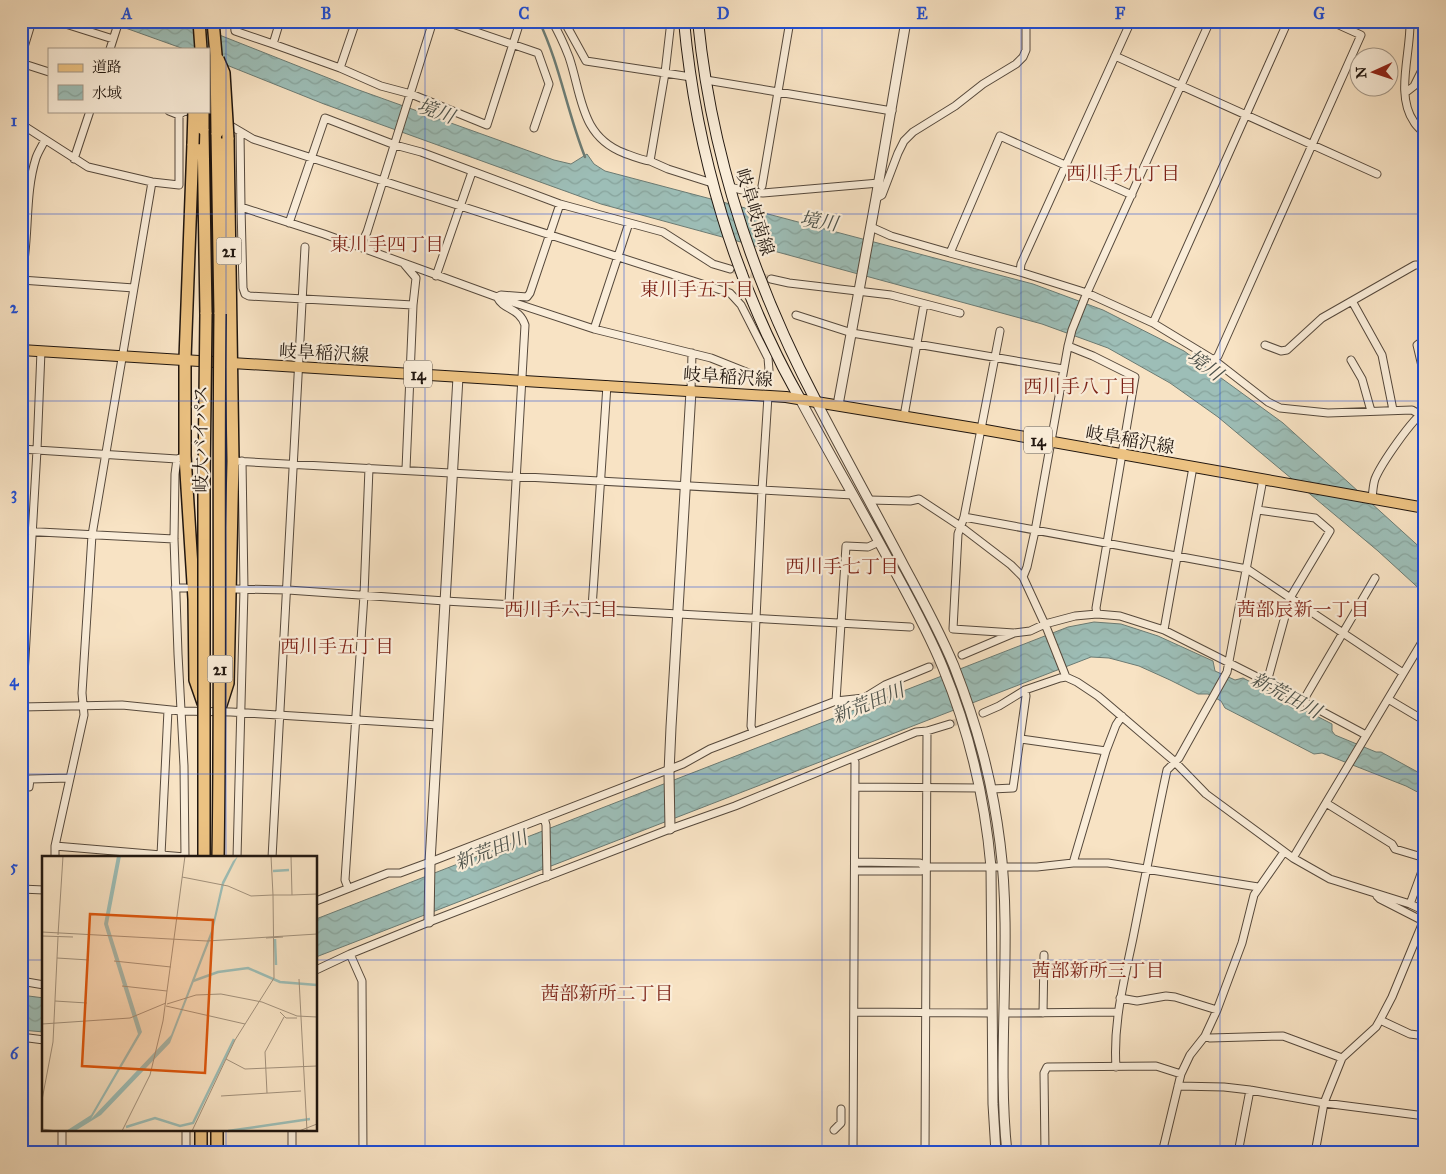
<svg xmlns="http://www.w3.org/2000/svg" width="1446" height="1174" viewBox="0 0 1446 1174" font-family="'IM FELL Great Primer','Noto Serif JP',serif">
<defs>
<pattern id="water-waves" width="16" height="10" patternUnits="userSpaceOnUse" patternTransform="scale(1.25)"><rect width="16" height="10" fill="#9dbeb7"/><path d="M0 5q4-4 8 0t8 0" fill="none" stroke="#87a39c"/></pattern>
</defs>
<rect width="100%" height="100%" fill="#f8e3c4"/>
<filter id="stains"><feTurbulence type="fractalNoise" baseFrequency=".004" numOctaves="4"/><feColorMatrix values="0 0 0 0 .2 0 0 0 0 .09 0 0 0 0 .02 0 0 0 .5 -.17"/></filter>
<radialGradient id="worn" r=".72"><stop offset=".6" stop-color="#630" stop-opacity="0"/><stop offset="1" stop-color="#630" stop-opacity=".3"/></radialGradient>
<path fill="url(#water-waves)" stroke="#6b7b74" d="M106 21H184L356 89 554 160 571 164 587 154 594 164 605 171 1033 284 1103 310 1184 351 1283 423 1425 552V594L1378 551 1218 417 1170 383 1108 348 1042 324 601 204 324 104 209 58V49H184Z
M1094 622 1121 624 1158 636 1213 661 1215 671 1235 680 1243 678 1332 724V731L1335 735 1376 752H1381L1425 776V796L1406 786 1322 753 1314 754 1225 708 1221 701 1208 694H1198L1170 680 1139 666 1109 658 1091 657 316 957V919L1068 627Z
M21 995 44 998V1032L21 1030Z"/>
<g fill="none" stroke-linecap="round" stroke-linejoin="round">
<path stroke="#6b7b74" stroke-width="2.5" d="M539 21C560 65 567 112 585 157"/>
<path stroke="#d8c4a9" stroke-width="7" stroke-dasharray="7 3.5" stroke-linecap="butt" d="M730 269 771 279
M929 667 962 655
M950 724 983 713"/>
<defs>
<path id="minor" d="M56 21 113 39
M234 21 235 31 273 44 280 21
M444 21 538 53 549 84 534 128
M552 21C559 33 564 44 569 57 582 95 580 136 624 153 632 156 641 160 650 161
M564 21 586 61 691 77
M671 21 665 73 650 161 668 169 712 183
M1131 21 1021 264 1020 272 1087 293 1153 323 1214 360 1268 402 1280 408 1328 413 1412 410 1419 414
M1410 21C1411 53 1395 95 1414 122 1416 126 1421 130 1425 134
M273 44 340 68 381 86 411 94 487 125 519 25 517 21
M110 49 119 21
M1115 56 1377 174
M21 57 32 21
M21 63 49 72
M340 68 356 21
M706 80 892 111
M1405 93 1414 86 1425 64
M169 111 179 115 183 112 187 111 231 126 253 139 730 293 741 305 768 358 769 370 764 379 711 358 594 329 497 297 324 234 241 207 240 132
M21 124 88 167 152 182 179 185V115
M74 159 90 111
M762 186 790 21
M730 187 750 192 763 193 879 183
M876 198 882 195 898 153 904 141 913 132 955 106 983 84 1016 64 1023 57 1026 50V21
M241 207 243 288 245 294 249 296 413 305
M289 223 325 118 395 145 421 152 560 204 663 232 713 264 730 269
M871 227 891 236 950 253
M360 247 367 232 433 21
M405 265 416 278 413 305 406 469
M1020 272 950 253 1000 136 1132 195
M436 276 472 172
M21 279C30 240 24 195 36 158 38 152 42 146 45 140
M771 279 789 283 891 295 960 313
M21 280 134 288
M1352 301 1382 355 1393 410
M796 315 852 333 1063 369
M1153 323 1288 21
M594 329 629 223
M1000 331 964 517 958 534 953 629 1014 633 1030 631 1045 624 1075 616 1097 614 1120 616 1164 630 1267 682 1366 735
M1425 339 1417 345 1425 379
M1265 345 1281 351 1287 350 1322 318 1415 265H1418L1423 268 1425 273
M1068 346 1093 356 1135 377 1096 608 1097 614
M1214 360 1218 356 1361 35 1330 21
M1351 360 1362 379 1371 411
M691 391 692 353
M904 416 924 304
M21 449 177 459 180 458
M177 459 175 474 174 539 178 654 184 766 185 858
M233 461 853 495
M1372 498C1373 491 1373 485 1375 479 1381 464 1412 419 1425 411
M869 500 910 501 919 499 960 526 1011 565 1023 577 1047 629 1066 677
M1258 510 1315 518 1330 531 1290 598 1267 682
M964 517 1247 569 1403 673
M21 531 174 539
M1023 577 1027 567 1035 531 1068 346 1072 330 1086 295 1210 21
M175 588H186
M234 589 288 590 445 601 910 627
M509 603 525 325C519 307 504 311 497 297L501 295 527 297 530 293 560 204
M592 608 607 385
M1164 630 1193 467
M962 655 1014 633
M1388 699 1425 721
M836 701 846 546 868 547 879 542
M1303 701 1375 578
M24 706 23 692 37 450 41 351
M21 707 122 705 181 711 231 712 438 725
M983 713 999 706 1025 690 1060 678 1066 677 1077 682 1098 696 1174 761 1206 794 1293 858 1330 879 1410 904 1425 911
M753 732 751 726 762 490 768 396
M1021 739 1106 751
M21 787H29L30 779 70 778
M855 787 980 788
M992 789 1013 788 1026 696 1025 690
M1326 803 1392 844 1395 849 1425 858
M544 818 546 825 547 877
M55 846 185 857
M161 855 168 710
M55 858V846L84 715 82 693 92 535 152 182
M237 858 244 589 242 461
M272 858 305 247
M1293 858 1425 637
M855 862 920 863 926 867
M1073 863 1106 751 1116 725 1122 716
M855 871H921L926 867H1037L1073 863H1108L1258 887
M348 888 345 880 364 595 369 468
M21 889 44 890
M1377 896 1380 899 1425 922
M316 901 388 873H400L430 862 683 764 710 749 836 701 864 698 885 685 929 667
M1410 904 1425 863
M350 954 362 981 363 1153
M316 970 350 954 429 922 670 829 735 806 916 732 927 731 950 724
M21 981 44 985
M1120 998 1137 1001 1166 996 1175 997 1217 1010
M854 1012 992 1013
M1005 1013 1117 1012
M1043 1013 1044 955
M1380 1020 1410 1034 1425 1036
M1205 1036 1210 1038 1283 1036 1342 1058
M21 1037 44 1040
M1116 1067C1113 1023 1124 981 1133 938 1144 882 1155 826 1167 770L1179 758 1227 672 1263 479
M1178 1086 1224 1087 1250 1090 1324 1103 1425 1116
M834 1130 841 1123V1109
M62 1153V1130
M186 1153V1130
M292 1153V1130
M853 1153 855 762 853 758
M925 1153 927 731
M1045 1153 1044 1073 1047 1067 1156 1066 1181 1074
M1162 1153 1181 1074 1190 1055 1205 1036 1217 1010 1242 943 1254 895 1284 852
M1238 1153 1250 1090
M1315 1153 1324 1103 1342 1058 1376 1027 1380 1020 1392 997 1423 922
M1421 1153 1425 1125"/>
<path id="tertiary" d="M800 399C830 455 862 510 892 566 910 599 929 633 943 668 969 731 985 799 991 867L993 1104 996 1153
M816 401C845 457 875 511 904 566 922 599 940 632 954 666 977 725 992 779 1000 843 1013 945 996 1050 1007 1153
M838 405 876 198 906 21
M670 829 669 773 671 727 691 391
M429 922 430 862 458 377"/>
<path id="secondary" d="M684 21C696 152 735 284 800 399
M698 21C711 154 754 283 816 401"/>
<path id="primary" d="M21 350 786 397 980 429 1425 508"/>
<path id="trunk" d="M199 21 201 49
M203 129 206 314
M217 133 220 314
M193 144 185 359V456L194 599 195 680 203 703
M221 705 228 683 233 461 228 138
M217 1130V1153
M201 1153V1130"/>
</defs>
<use href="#minor" stroke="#56493c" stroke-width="9"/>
<use href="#tertiary" stroke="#56493c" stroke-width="11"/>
<use href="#secondary" stroke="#20160f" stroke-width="12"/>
<use href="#primary" stroke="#20160f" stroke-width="12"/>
<use href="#trunk" stroke="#20160f" stroke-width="14"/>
<use href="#minor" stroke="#faedd9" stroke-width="7"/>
<use href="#tertiary" stroke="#faedd9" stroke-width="9"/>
<use href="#secondary" stroke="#faedd9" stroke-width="10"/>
<use href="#primary" stroke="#ecc282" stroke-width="10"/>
<use href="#trunk" stroke="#ecc282" stroke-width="11"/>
<defs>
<path id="trunk-bridge" d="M213 21 216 55 217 133
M218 59 224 73 228 138
M203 111V129
M193 144 194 111
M204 858V481L206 314
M218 858C221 676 218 495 220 314"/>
</defs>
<use href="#trunk-bridge" stroke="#20160f" stroke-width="14" stroke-linecap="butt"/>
<use href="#trunk-bridge" stroke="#ecc282" stroke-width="11"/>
</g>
<path fill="none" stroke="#1d4ed8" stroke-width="1" stroke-opacity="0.55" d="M226 21V858M425 21V1153M624 21V1153M822 21V1153M1021 21V1153M1220 21V1153M21 214H1425M21 401H1425M21 587H1425M21 774H1425M21 960H44M316 960H1425M226 1130V1153"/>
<g text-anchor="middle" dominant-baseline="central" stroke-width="4.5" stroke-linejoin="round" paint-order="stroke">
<g fill="#faedd9" stroke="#61564c" stroke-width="1">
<rect x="216.5" y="237.5" width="25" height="27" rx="4"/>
<rect x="404" y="360.5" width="28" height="27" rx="4"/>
<rect x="1024" y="426.5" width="28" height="27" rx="4"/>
<rect x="207.5" y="655.5" width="25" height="27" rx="4"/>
</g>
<g font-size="16" font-weight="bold" fill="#20160f">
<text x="229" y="251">21</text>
<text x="418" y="374">14</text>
<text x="1038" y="440">14</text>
<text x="220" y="669">21</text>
</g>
<g font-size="18" fill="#20160f" stroke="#faedd9">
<text transform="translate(755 212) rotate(73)">岐阜岐南線</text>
<text transform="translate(324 353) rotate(3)">岐阜稲沢線</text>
<text transform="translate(728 377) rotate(4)">岐阜稲沢線</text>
<text transform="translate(201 439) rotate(-90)">岐大バイパス</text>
<text transform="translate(1130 440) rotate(10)">岐阜稲沢線</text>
</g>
<g font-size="19" font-style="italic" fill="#4c514a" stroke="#faedd9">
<text transform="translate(436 111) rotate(20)">境川</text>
<text transform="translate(819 221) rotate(9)">境川</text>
<text transform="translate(1205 365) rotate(36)">境川</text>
<text transform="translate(1286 695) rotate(28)">新荒田川</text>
<text transform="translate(868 703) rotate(-22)">新荒田川</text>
<text transform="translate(491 850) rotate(-21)">新荒田川</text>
</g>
<g font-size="19" fill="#7a1f14" stroke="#faedd9">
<text x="1123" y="173">西川手九丁目</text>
<text x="387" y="244">東川手四丁目</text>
<text x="697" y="289">東川手五丁目</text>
<text x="1080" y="386">西川手八丁目</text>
<text x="842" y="566">西川手七丁目</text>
<text x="561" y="609">西川手六丁目</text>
<text x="1303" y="609">茜部辰新一丁目</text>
<text x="337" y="646">西川手五丁目</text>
<text x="1098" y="970">茜部新所三丁目</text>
<text x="607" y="993">茜部新所二丁目</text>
</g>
</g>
<g transform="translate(42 856)">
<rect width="275" height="275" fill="#f8e3c4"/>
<path d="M75 0H79L66 68 100 176 49 263 129 179 169 75 180 26 191 5 196 0 182 28 170 79 128 187 59 259 33 275H24L49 259 96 178 62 68Z" fill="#9dbeb7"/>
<path fill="none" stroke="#9dbeb7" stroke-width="2.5" d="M231 15 247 14M233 83 234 109M151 125 176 116 206 112 238 126 275 129M84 271 113 262 138 270 151 267 192 183M186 275 268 263"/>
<path fill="none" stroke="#a2917c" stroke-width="1" d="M140 21 186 30 209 40 231 39 229 0M250 39 275 38M0 76 165 85 275 78M16 79 21 0M0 80 31 81M224 82 241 81M15 102 47 104M72 105 129 111M257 123 265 275M80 130 125 135M13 145 45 147M125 148 154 139 179 138 220 146 255 160 275 161M124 150 203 168M238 156 244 162H255M0 168 88 162 124 147M184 203 203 213 275 210M225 237 223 196 242 161M179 240 259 235M0 244 11 186 16 81M0 273 15 275M80 275 108 219 121 165 143 0M150 275 193 184 232 122 231 39H250L249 0M257 275 275 268"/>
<path fill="#de560c" fill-opacity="0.15" stroke="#de560c" stroke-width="2.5" d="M48 58 171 64 163 217 40 210Z"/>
<rect width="275" height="275" fill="none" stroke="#20160f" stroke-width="2.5"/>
</g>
<rect width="1446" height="1174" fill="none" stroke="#f8e3c4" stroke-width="55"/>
<rect x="48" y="48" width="162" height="65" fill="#faedd9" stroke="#a39788"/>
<rect x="58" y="64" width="25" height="8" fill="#ecc282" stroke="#a39788"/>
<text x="92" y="72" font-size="15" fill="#20160f">道路</text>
<rect x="58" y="85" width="25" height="15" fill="url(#water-waves)" stroke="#a39788"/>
<text x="92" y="98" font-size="15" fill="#20160f">水域</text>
<g transform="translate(1374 72) rotate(267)"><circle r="24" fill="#faedd9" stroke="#a39788"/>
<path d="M0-4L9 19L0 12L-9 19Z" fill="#8f2418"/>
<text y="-8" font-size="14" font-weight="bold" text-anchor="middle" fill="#20160f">N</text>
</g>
<rect x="28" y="28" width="1390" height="1118" fill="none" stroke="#1d4ed8" stroke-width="2"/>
<g font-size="16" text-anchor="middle" font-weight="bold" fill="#1d4ed8">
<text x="127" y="19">A</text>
<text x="326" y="19">B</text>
<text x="524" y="19">C</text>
<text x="723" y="19">D</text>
<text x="922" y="19">E</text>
<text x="1120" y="19">F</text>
<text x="1319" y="19">G</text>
<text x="14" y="126">1</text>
<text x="14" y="313">2</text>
<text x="14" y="499">3</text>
<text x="14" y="686">4</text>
<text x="14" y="872">5</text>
<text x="14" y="1059">6</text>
</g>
<rect width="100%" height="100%" filter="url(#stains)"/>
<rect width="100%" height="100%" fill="url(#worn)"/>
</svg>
